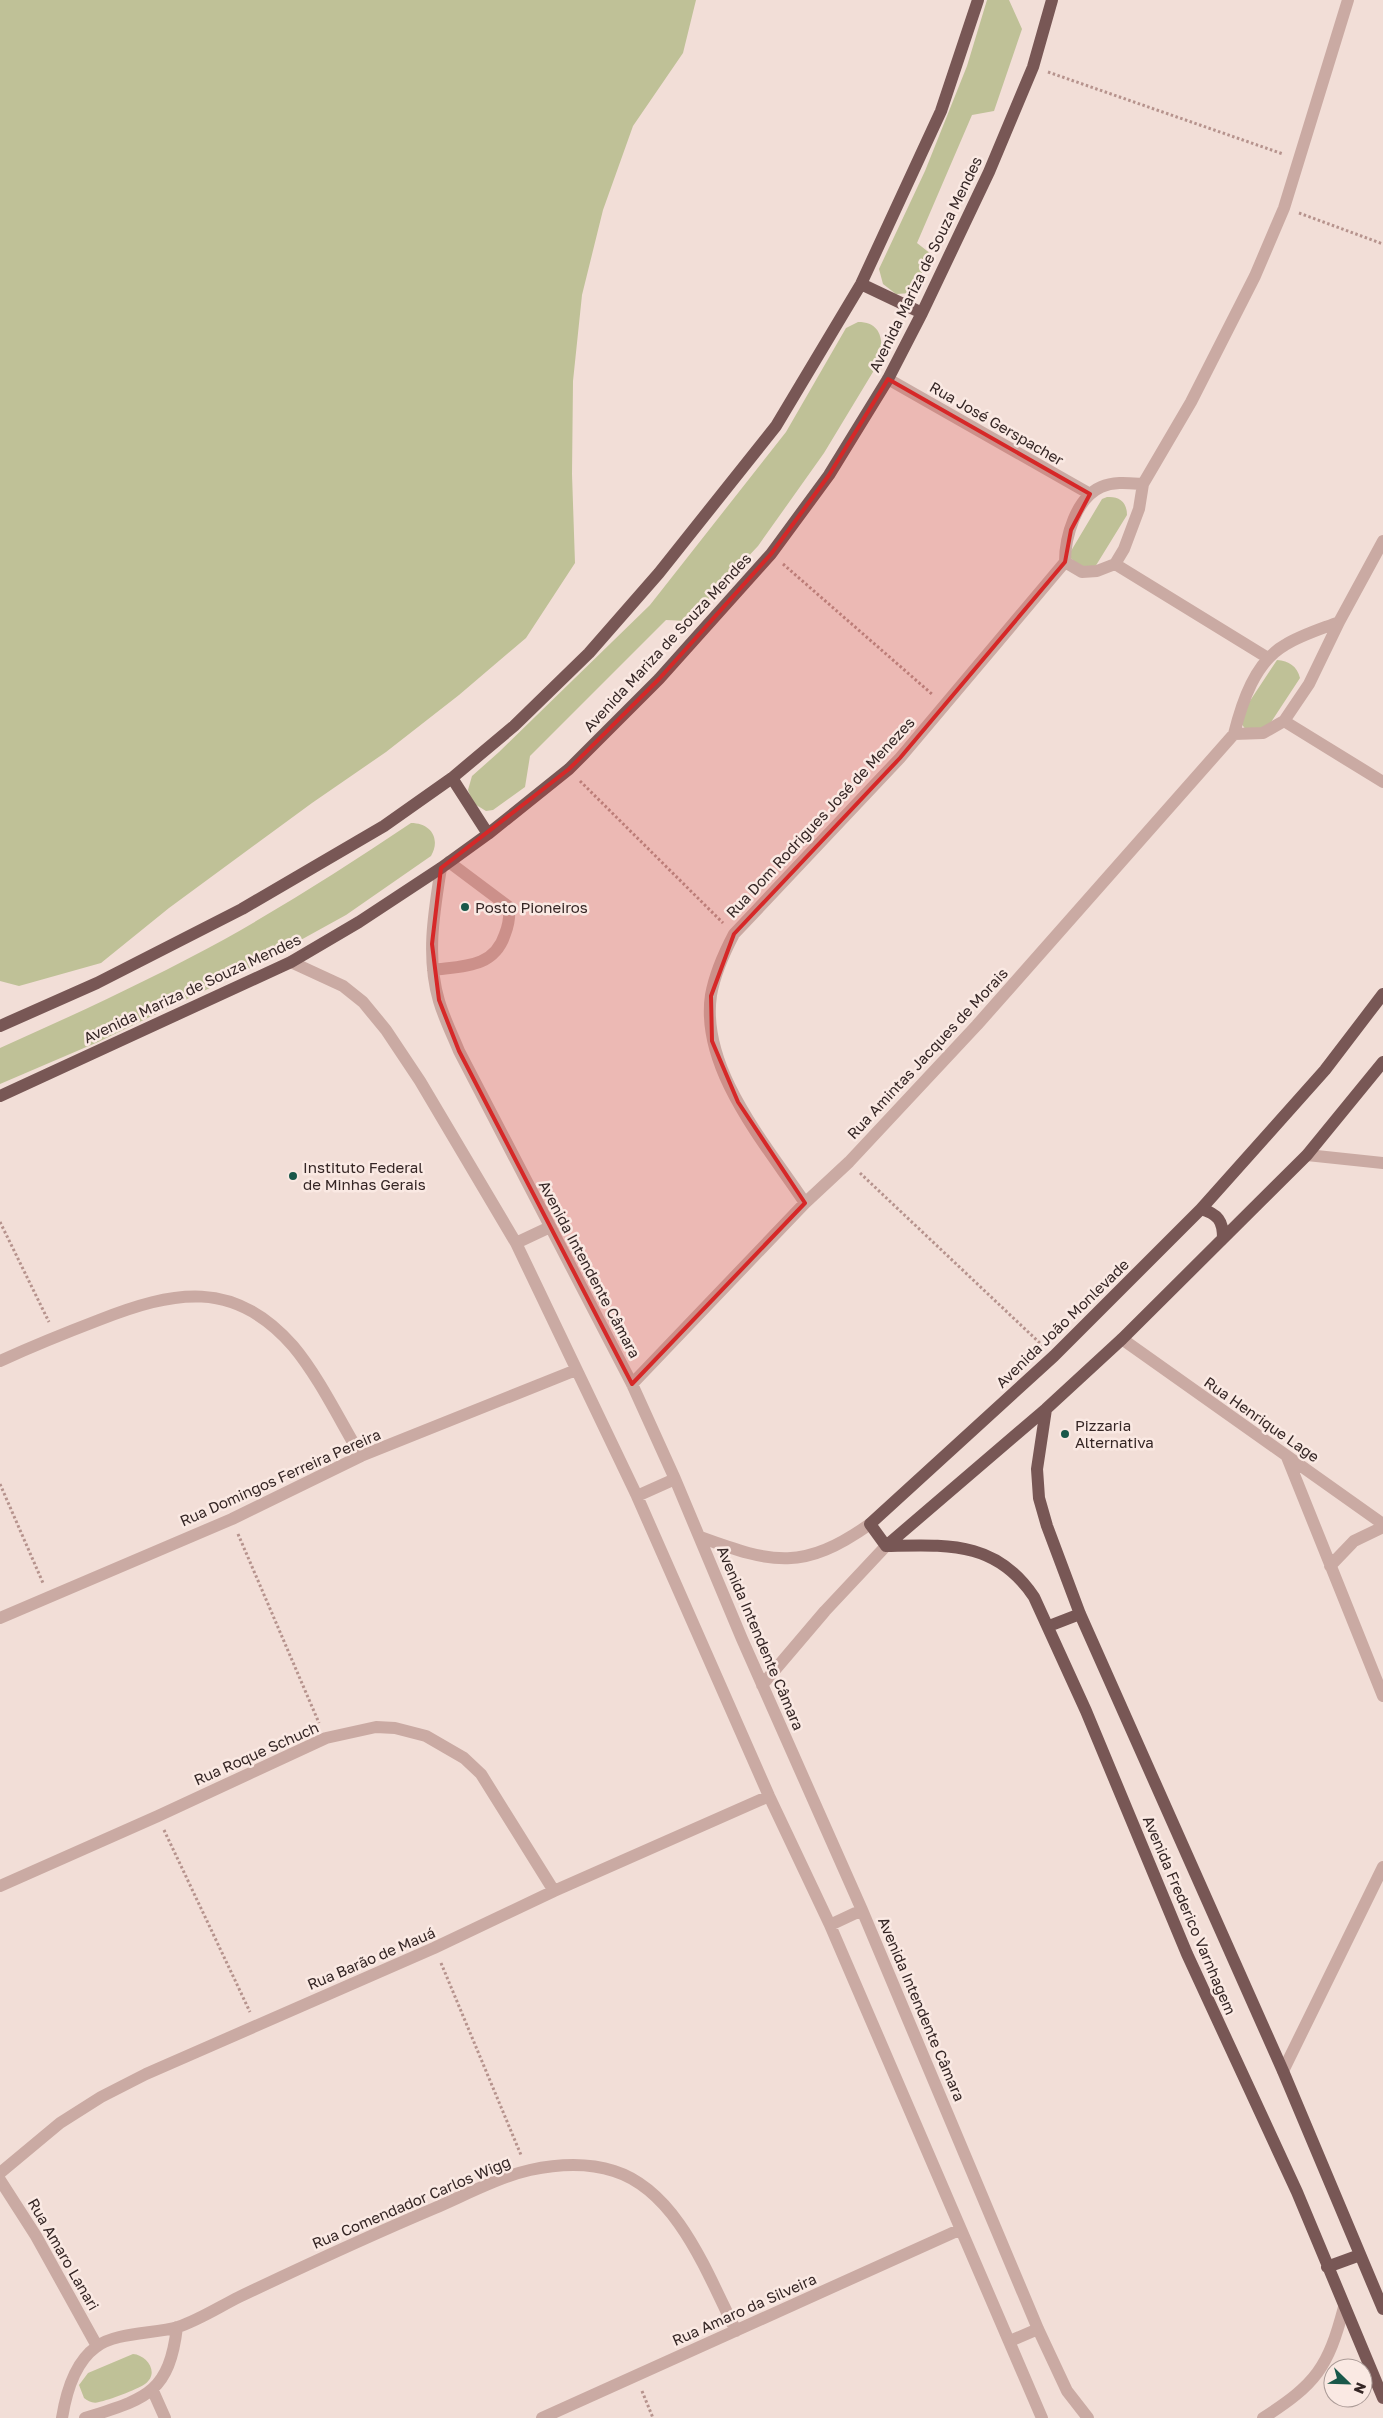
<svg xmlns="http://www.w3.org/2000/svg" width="1383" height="2418" viewBox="0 0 1383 2418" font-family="'Golos Text',sans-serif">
<rect width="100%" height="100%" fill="#f2ded7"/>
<path fill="#bfc197" d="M0 0H696L683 53 633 126 603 210 582 295 573 381 572 474 575 563 526 638 459 695 386 752 312 803 169 908 101 963 19 986 0 981Z
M987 0H1009L1022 29 994 111 972 115 917 243 931 254 912 293 896 294 883 284 879 269 925 171 967 66Z
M858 322C883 322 884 343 879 362L824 453 758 546 688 621 666 620 530 756 525 787 493 810 486 811 473 803 468 790 472 776 499 752 650 605 786 432 846 328Z
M1107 497C1119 496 1127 502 1127 515L1095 567 1086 571 1068 556 1102 499Z
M1277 660C1289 661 1297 666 1300 678L1264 733 1246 730 1238 719Z
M411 823C431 823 441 839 431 856L346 915 241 973 98 1042 0 1084V1048C76 1014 152 979 225 939 289 903 350 864 411 823Z
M133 2354C147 2355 160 2373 145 2384 136 2390 109 2400 99 2402 93 2404 88 2401 84 2398L79 2385 88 2373Z"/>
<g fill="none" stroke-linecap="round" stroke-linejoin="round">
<path stroke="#b6938d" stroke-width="3" stroke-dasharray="2.5 2.5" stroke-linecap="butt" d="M1048 72 1283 154
M1299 213 1383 244
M783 564 933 695
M580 781 723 923
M860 1173 1043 1346
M0 1222 49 1322
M0 1484 43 1583
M238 1534 319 1723
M164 1830 250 2012
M441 1963 521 2155
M642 2391 653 2418"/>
<path stroke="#caaaa3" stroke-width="12" d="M888 379 1090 494
M1065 562 1082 572 1097 571 1115 564 1124 549 1139 509 1143 484 1191 402 1255 276 1284 208 1348 0
M1115 564 1268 658
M1284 721 1383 782
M1234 734 1263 733 1284 721 1309 684 1339 622 1383 541
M441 868C434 912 426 957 439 1001 444 1018 452 1034 459 1051L632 1384 675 1479 742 1639 862 1910 1038 2329 1067 2391 1088 2418
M291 962 343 986 363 1002 386 1030 420 1081 516 1243 637 1496 769 1796 830 1925 1042 2418
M433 970C463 966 494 968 505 934 509 924 510 917 509 907L449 862
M1307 1155 1383 1163
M805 1203C766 1144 700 1069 711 995 715 973 724 953 734 934L900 758 1065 562C1065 537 1076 498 1101 487 1114 481 1129 483 1143 484
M516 1243 550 1227
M1122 1339 1383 1524
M0 1361C33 1346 65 1333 99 1320 173 1291 234 1278 293 1346 319 1377 340 1421 361 1456
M632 1384 805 1203 849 1162 977 1025 1234 734C1242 702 1255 662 1285 645 1301 635 1321 629 1339 622
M1287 1457 1383 1696
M637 1496 675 1479
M700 1537C774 1564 803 1571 870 1524
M1330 1566 1354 1541 1383 1527
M0 1618 232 1519 361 1456 576 1370
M762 1685 825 1611 886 1546
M0 1886 158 1816 326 1738 376 1727 395 1728 426 1736 464 1758 481 1774 554 1891
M830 1925 862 1910
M1283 2071 1383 1867
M0 2173 60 2123 101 2097 146 2074 434 1948 554 1891 769 1796
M0 2180 36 2236 97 2346
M1010 2341 1038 2329
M153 2391 165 2418
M62 2418C66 2393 74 2363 96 2347 115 2332 155 2334 178 2327 199 2320 219 2307 239 2297 304 2266 369 2236 435 2208 465 2195 499 2177 530 2170 558 2164 586 2162 614 2171 678 2191 708 2276 736 2331
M85 2418C144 2399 169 2395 177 2327
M542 2418 959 2230
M1263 2418C1316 2384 1328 2368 1344 2307"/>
<path stroke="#785755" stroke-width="12" d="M861 284 922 313
M452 778 488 834
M0 1026 97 983 242 909 384 826 452 778 514 726 589 653 659 573 776 426 861 284 941 111 978 0
M0 1096 291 962 359 922 441 868 488 834 569 769 659 679 771 554 829 475 888 379 922 313 989 172 1033 67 1052 0
M1201 1209C1218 1214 1223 1221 1223 1238
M1046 1409 1037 1469 1039 1498 1047 1526 1080 1614 1283 2071 1383 2309
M886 1546C947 1545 996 1540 1034 1597L1086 1711 1187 1954 1297 2192 1383 2398
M886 1546 870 1524 1054 1356 1201 1209 1325 1070 1383 994
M886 1546 1046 1409 1122 1339 1307 1155 1383 1062
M1049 1626 1080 1614
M1327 2267 1360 2255"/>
</g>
<path fill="#d62828" fill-opacity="0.2" stroke="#d62828" stroke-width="4" stroke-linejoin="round" d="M888 379 1090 494 1071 530 1065 562 900 758 734 934 711 996 712 1041 738 1102 805 1203 632 1384 459 1051 439 1000 432 944 441 868 569 769 659 679 771 554 829 475Z"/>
<g fill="#19584a" stroke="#fae9e3" stroke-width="2">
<circle cx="465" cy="907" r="5"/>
<circle cx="293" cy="1176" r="5"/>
<circle cx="1065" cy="1434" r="5"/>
</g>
<g text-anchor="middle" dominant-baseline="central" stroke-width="5" stroke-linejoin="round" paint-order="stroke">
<g font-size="15" fill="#352625" stroke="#fae9e3">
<text transform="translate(925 264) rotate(-64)">Avenida Mariza de Souza Mendes</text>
<text transform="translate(997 423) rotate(30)">Rua José Gerspacher</text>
<text transform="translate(667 642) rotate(-47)">Avenida Mariza de Souza Mendes</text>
<text transform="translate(820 817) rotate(-47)">Rua Dom Rodrigues José de Menezes</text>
<text transform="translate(192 988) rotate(-25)">Avenida Mariza de Souza Mendes</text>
<text transform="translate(927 1053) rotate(-47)">Rua Amintas Jacques de Morais</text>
<text transform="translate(590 1269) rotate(62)">Avenida Intendente Câmara</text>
<text transform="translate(1062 1323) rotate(-44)">Avenida João Monlevade</text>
<text transform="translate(1262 1419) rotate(35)">Rua Henrique Lage</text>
<text transform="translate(280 1477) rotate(-24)">Rua Domingos Ferreira Pereira</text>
<text transform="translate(761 1638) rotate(67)">Avenida Intendente Câmara</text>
<text transform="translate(256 1753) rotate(-24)">Rua Roque Schuch</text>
<text transform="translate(1190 1915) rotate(67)">Avenida Frederico Varnhagem</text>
<text transform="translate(371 1958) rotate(-23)">Rua Barão de Mauá</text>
<text transform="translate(922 2009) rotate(67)">Avenida Intendente Câmara</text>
<text transform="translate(411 2202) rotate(-23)">Rua Comendador Carlos Wigg</text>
<text transform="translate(64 2254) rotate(60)">Rua Amaro Lanari</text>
<text transform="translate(744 2309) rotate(-24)">Rua Amaro da Silveira</text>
</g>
<g font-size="15" fill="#352625" stroke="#fae9e3" text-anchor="start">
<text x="475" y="907">Posto Pioneiros</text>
<text x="303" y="1167">Instituto Federal<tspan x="303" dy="17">de Minhas Gerais</tspan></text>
<text x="1075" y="1425">Pizzaria<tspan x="1075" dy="17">Alternativa</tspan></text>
</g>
</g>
<g transform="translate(1348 2383) rotate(113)"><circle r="24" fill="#fae9e3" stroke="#ab9b97"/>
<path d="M0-4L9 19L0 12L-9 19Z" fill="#19584a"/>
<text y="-8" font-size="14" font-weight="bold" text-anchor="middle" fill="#352625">N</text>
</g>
</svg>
